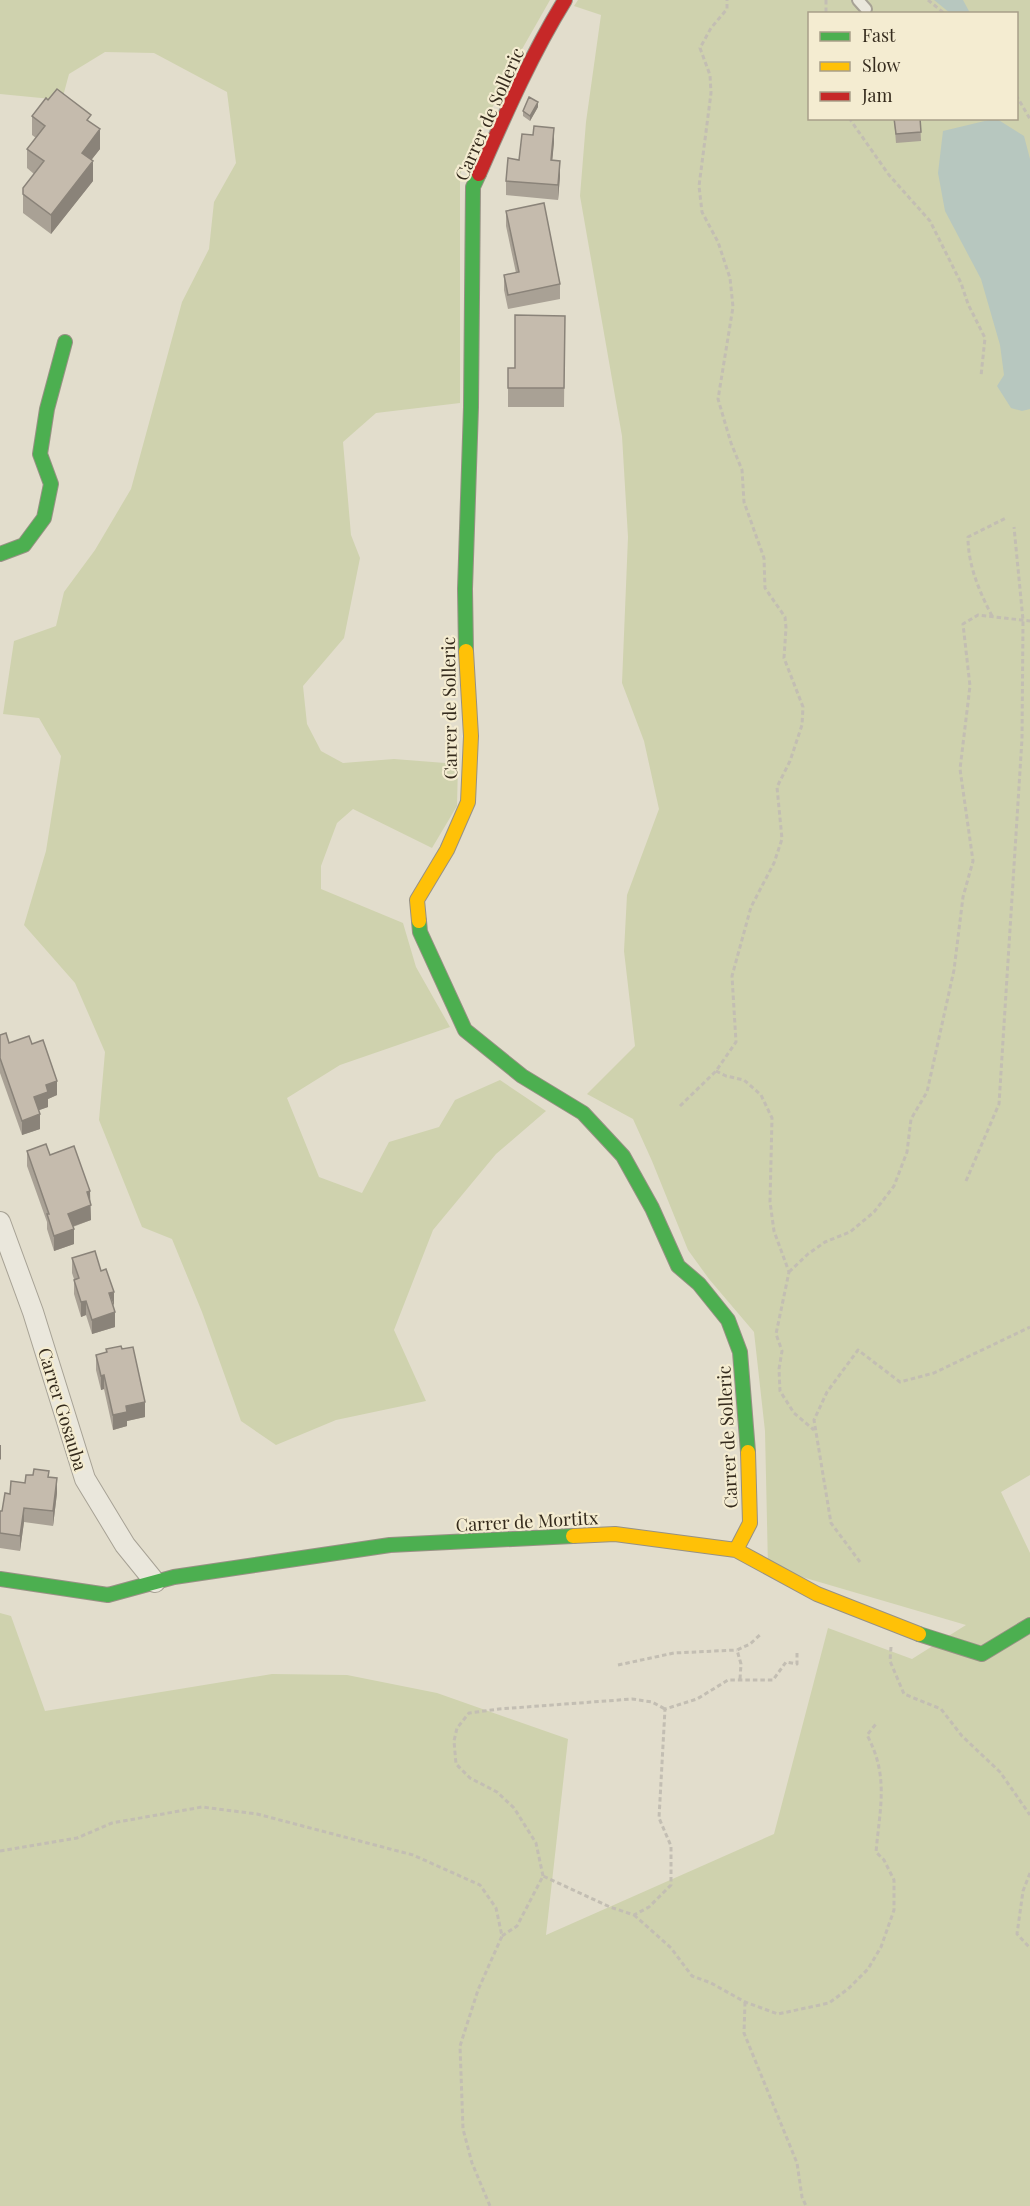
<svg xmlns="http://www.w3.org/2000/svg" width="1030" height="2206" viewBox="0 0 1030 2206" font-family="'Playfair Display',serif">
<rect width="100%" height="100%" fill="#e2ddcc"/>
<path fill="#cfd2ae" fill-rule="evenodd" d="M0 0H550L513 65 460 174V403L376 413 343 442 351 535 360 558 344 638 303 686 307 724 321 751 343 763 394 759 458 764 457 806 432 848 353 809 337 823 321 866V889L403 923 416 967 450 1027 340 1065 287 1098 319 1177 362 1193 389 1142 439 1127 455 1100 500 1080 546 1111 496 1154 433 1230 394 1330 426 1401 336 1420 276 1445 241 1421 202 1312 172 1239 142 1227 99 1120 105 1052 75 983 24 925 46 851 61 756 39 718 3 714 14 641 56 626 64 592 95 550 131 489 182 302 209 249 214 202 236 163 227 92 154 53 105 52 69 74 62 100 0 94Z
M578 0H1030V1475L1001 1492 1030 1553V2206H0V1613L11 1616 45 1711 272 1674 347 1675 437 1693 568 1739 546 1935 774 1834 828 1628 912 1659 966 1625 768 1567 765 1431 754 1332 709 1279 688 1250 652 1161 633 1119 587 1094 635 1046 624 951 627 895 659 809 644 741 622 683 628 537 622 436 580 196 586 122 601 15 574 6ZM810 14H1016V118H810Z"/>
<path fill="#b7c7bf" d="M934 0H963L970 13H950Z
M993 119H997L1024 136 1030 159V409L1022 411 1011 408 997 386 1004 375 1000 345 981 279 945 211 938 173 943 131Z"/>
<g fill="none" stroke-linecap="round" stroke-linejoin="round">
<defs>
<path id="lane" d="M858 0 866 9"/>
<path id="street" d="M0 1222 33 1312 85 1479 125 1545 155 1582"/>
<path id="fast" d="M0 554 24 545 44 518 51 484 40 454 47 409 65 342
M466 651 465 589 471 407 473 187 479 174
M419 921 420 932 465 1030 522 1076 583 1113 623 1156 652 1208 678 1266 699 1284 728 1320 740 1352 748 1452
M0 1579 108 1595 174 1577 390 1545 573 1536
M919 1634 982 1654 1030 1625"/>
<path id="slow" d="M419 921 417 900 447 850 468 802 471 736 466 651
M573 1536 615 1534 736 1550 817 1594 919 1634
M736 1550 750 1523 748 1452"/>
<path id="jam" d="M479 174C505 115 531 55 565 0"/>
</defs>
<use href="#lane" stroke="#a7a295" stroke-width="14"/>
<use href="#street" stroke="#a7a295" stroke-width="22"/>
<use href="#fast" stroke="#979184" stroke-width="16"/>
<use href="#slow" stroke="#979184" stroke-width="16"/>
<use href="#jam" stroke="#979184" stroke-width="16"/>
<path stroke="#c3beb3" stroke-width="3" stroke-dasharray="4.5 3" stroke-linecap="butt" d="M826 0V14
M928 0 945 14
M1016 95 1030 119
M849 118 889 175 930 221 961 283 968 304 985 338 981 376
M992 616C979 591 968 565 968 537L1006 518
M716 1071 726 1076 744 1080 761 1095 772 1118 770 1202 774 1231 789 1272 776 1334 782 1351 779 1369 780 1391 794 1413 814 1430
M680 1106 716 1071 736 1042 732 976 751 907 774 863 782 839 777 787 790 761 802 725 803 707 784 658 786 628 785 617 765 588 764 558 744 502 742 470 731 443 718 399 733 307 730 278 718 242 702 212 699 186 711 93 710 75 700 48 711 28 727 9V0
M966 1181 999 1104 1022 739 1023 620 1014 527
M789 1272 808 1254 825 1242 850 1232 874 1212 894 1186 907 1152 911 1119 927 1092 954 970 963 897 973 861 960 769 970 686 963 624 978 615 1030 621
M860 1562 831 1523 814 1420 827 1392 858 1350 900 1382 934 1373 1030 1327
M891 1647 890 1661 904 1694 941 1709 962 1736 1000 1772 1030 1815
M618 1665 674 1653 737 1650
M740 1679 741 1664 737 1650 750 1644 761 1634
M0 1851 77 1838 112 1823 202 1807 257 1814 413 1855 480 1885 496 1908 502 1936 478 1990 460 2046 463 2129 472 2163 490 2206
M1030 1873 1023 1891 1017 1934 1030 1948
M543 1876 536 1843 514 1808 497 1792 470 1778 456 1764 454 1741 457 1728 469 1713 499 1709 632 1699 652 1702 665 1709
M634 1915 671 1948 692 1976 711 1983 745 2002 778 2014 829 2003 848 1989 868 1969 881 1947 894 1910V1880L884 1860 876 1852C880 1807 889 1776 867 1735L876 1724
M502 1936 517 1926 543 1876 610 1907 634 1915 649 1907 671 1885V1846L659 1818 665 1709 697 1699 728 1680H773L786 1662 797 1664V1650
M745 2002 744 2033 797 2163 802 2197 806 2206"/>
<use href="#lane" stroke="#eae7dc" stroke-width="10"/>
<use href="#street" stroke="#eae7dc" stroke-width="20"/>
<use href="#fast" stroke="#4caf50" stroke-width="14"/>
<use href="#slow" stroke="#ffc107" stroke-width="14"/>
<use href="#jam" stroke="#c62828" stroke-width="14"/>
</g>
<path fill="#a9a195" d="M538 107 530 121 523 116V111Z
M32 116 91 123 100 149 91 160 93 181 51 234 23 213V188L34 174 27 168V149L36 138 32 135Z
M894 118H920L921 141 896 143Z
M554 142 552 160 560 176 558 200 506 195V181Z
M506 211 560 284V299L508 309 504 290V275L516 273 506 226Z
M565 316 564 407H508V368H515Z
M0 1035 9 1043 32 1044 57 1095 48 1099V1107L39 1110 40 1129 22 1135 0 1073Z
M27 1151 50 1155 90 1201 91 1220 73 1227 74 1244 54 1251 47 1229V1222L27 1166Z
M72 1258 115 1327 92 1334 86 1315 81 1317 74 1294V1279L72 1273Z
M106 1349 145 1417 127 1421V1426L113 1430 104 1389 101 1390 96 1370V1355L106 1353Z
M49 1477 57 1493 53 1526 24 1522 20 1551 0 1548V1511H2L10 1494Z"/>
<path fill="#8a8379" d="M538 102V107L530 121V116Z
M554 128V142L551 175V160Z
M100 129V149L82 172V153Z
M93 161V181L51 234V215Z
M560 161V176L558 200V185Z
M57 1081V1095L48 1099V1107L34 1112V1097L46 1085Z
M40 1114V1129L22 1135V1121Z
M90 1191 91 1220 68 1228V1214L87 1192Z
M74 1229V1244L54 1251V1236Z
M114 1292V1306L109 1293Z
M86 1301V1315L81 1317V1302Z
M115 1312V1327L92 1334V1320Z
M104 1375V1389L101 1390V1376Z
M145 1402V1417L127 1421V1426L113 1430V1415L126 1406Z
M0 1445H1V1459L0 1460Z
M57 1478V1493L53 1526V1511Z
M24 1508V1522L20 1551V1536Z"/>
<path fill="#c5bbad" stroke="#8a8379" stroke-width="1.5" d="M57 89 91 115 87 120 100 129 82 153 93 161 51 215 23 194V188L44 161 27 149 45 126 32 116 46 98 48 100Z
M529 97 538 102 530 116 523 111Z
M894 118H920L921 132 896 134Z
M534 126 554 128 551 160 560 161 558 185 506 181 508 158 519 160 522 134 533 135Z
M544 203 560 284 508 295 504 275 519 272 506 211Z
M515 315 565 316 564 388H508V368H515Z
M6 1033 9 1043 29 1036 32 1044 43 1040 57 1081 46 1085 48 1092 34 1097 40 1114 22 1121 0 1058V1035Z
M46 1144 50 1155 74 1146 90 1191 87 1192 91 1205 68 1214 74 1229 54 1236 47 1214H49L27 1151Z
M95 1251 101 1271 106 1269 114 1292 109 1293 115 1312 92 1320 86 1301 81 1302 74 1280 79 1278 72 1258Z
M121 1346 122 1349 133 1347 145 1402 126 1406 127 1412 113 1415 104 1375 101 1376 96 1355 107 1352 106 1349Z
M34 1469 49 1471 48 1477 57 1478 53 1511 24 1508 20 1536 0 1533V1511H2L5 1493 10 1494 11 1481 25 1483 26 1475H33Z"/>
<g text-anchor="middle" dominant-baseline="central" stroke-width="4.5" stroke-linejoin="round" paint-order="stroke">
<g font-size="18" fill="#352b1d" stroke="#f4ecd1">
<text transform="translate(489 114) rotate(-66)">Carrer de Solleric</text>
<text transform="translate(449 708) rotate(-91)">Carrer de Solleric</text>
<text transform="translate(63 1409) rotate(73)">Carrer Gosauba</text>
<text transform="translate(727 1437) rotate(-93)">Carrer de Solleric</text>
<text transform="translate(527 1521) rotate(-3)">Carrer de Mortitx</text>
</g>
</g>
<rect x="808" y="12" width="210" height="108" fill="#f4ecd1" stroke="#a89f89" stroke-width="1.5"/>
<rect x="820" y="32" width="30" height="9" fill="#4caf50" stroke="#a89f89" stroke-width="1.5"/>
<text x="862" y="42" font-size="18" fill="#352b1d">Fast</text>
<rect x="820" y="62" width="30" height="9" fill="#ffc107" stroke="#a89f89" stroke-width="1.5"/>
<text x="862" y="72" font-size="18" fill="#352b1d">Slow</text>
<rect x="820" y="92" width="30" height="9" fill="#c62828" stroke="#a89f89" stroke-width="1.5"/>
<text x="862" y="102" font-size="18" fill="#352b1d">Jam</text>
</svg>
